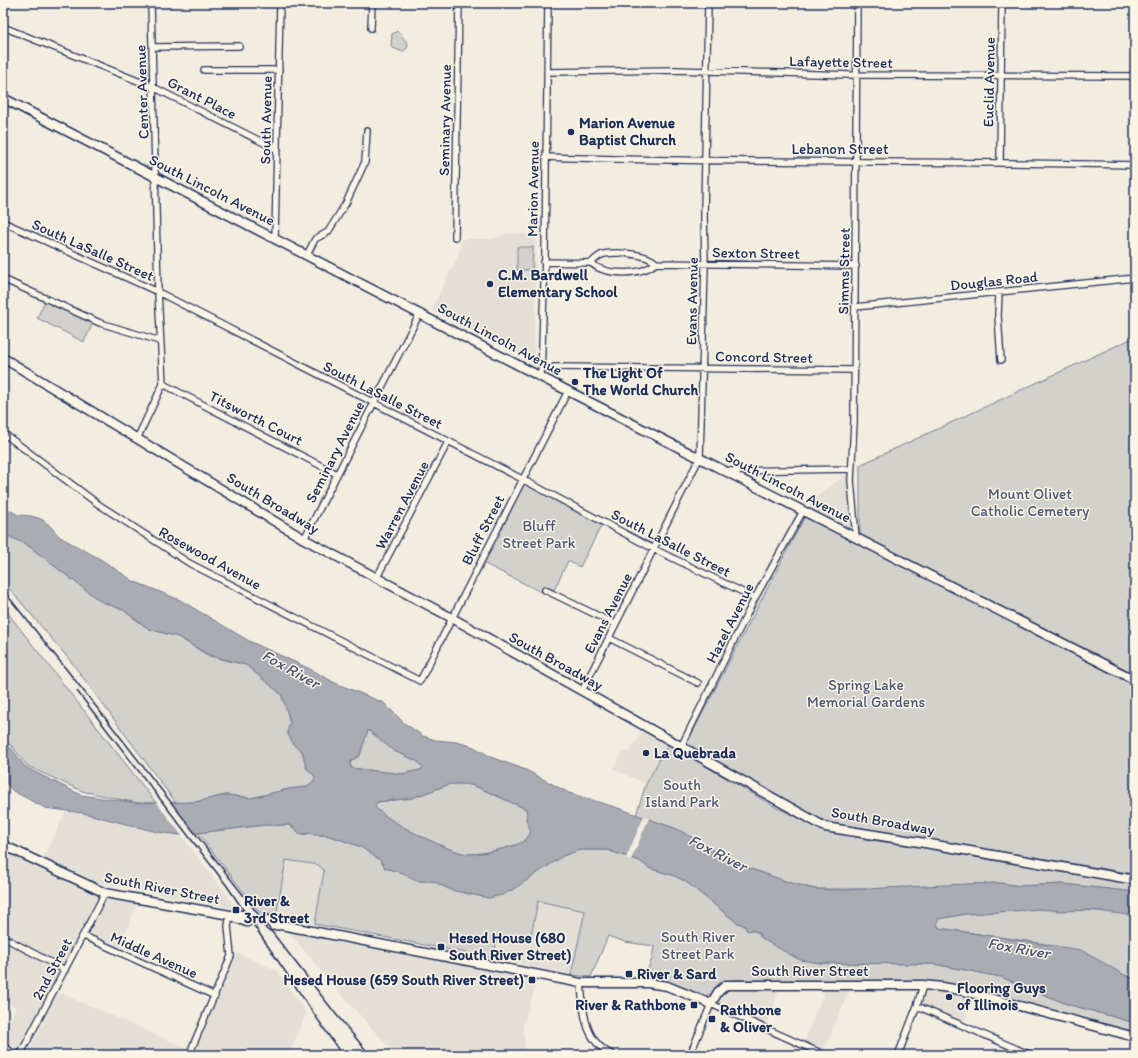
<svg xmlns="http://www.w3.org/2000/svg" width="1138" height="1058" viewBox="0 0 1138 1058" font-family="Itim,sans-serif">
<rect width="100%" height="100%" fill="#f3ede0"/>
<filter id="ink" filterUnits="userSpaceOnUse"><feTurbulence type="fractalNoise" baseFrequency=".025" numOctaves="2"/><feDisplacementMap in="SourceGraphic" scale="8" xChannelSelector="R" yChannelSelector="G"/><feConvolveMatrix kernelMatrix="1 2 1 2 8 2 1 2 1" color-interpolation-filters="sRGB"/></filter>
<g filter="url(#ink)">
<path fill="#e3dfd6" d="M507 233 536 234 534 358 532 361 431 310 457 258 463 239H493Z
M854 469H856L854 535 807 510 812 500Z
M643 730 668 744 646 784 613 769 623 752 630 751Z
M66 811 83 813 129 826 181 835 237 909 97 882 43 858Z
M3 850 99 896 63 966 3 933Z
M285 860 319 865 324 871 315 924 276 916Z
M109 897 138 902 119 948 89 934Z
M538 901 585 911 571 975 493 958 498 935 530 941Z
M290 933 538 979 523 1026 525 1055H396L329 981Z
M3 942 60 971 17 1050 3 1040V1032L16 1008 3 1000V988L9 973 3 969Z
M237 953 278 971 306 1013 289 1055H27L58 992 186 1048 209 998 217 1002Z
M924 986 975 995 963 1024 919 1005Z
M727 989 779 990 767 1025 722 1005 719 1002 720 994Z
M850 989 824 1050 804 1041 825 990Z"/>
<path fill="#d3d1cc" stroke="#778095" d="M398 31 408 44 407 48 403 52 391 47 392 34Z
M517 247H533L532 270H517Z
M45 301 93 323 84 342 37 318Z
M1135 337V674L860 535V465Z
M522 479 603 522 580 567 568 561 554 590 544 585 541 592 481 562Z
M805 516 1135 683V874L826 822 686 745Z
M4 534 26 544 100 601 123 610 149 629 178 637 209 656 246 665 281 694 285 703 295 746 302 751 307 769 315 776 314 781 306 787 289 789 251 798 226 795 195 802 176 803 73 664 3 581Z
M3 607 157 804 137 803 82 791 27 766 13 747 3 740Z
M368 729 394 751 417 761 423 768 420 770 402 774 351 768 350 762 360 755Z
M668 744 777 808 825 829 865 839 1002 859 1135 882V892L1063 884 1020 886 1000 883 876 889H815L791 883 737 864 677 829 636 815 646 784Z
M450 784H467L477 787 526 809 527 814 526 819 531 832C528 837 526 841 521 843 509 848 479 855 467 854 449 852 386 821 375 807L377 802 412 798Z
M265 825H289L303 835 311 833 315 835H326L339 839 361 847 381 861 385 868 403 873 412 879 418 881H433L451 890 489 898 512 890 562 856 580 850H607L640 861 649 868 675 876 685 881 736 922 745 926 746 929 758 932 760 937 820 963 934 964 1001 977 1067 1004 1135 1023V1032L942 982 735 980C714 982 718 993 705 996 684 989 667 978 644 978L652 959 654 946 625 942 608 936 591 977 571 975 585 911 538 901 530 941 498 935 493 958 315 924 324 871 319 865 286 860 276 916 259 912 198 833Z
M1041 909C1073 912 1104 908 1135 916V979L1046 944 939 928 937 923 938 919 966 914Z"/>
<path fill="#a9acb3" stroke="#707a91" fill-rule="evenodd" d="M3 506 18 515 31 516 41 519 48 524 60 537 102 560 133 581 180 600 249 641 312 670 333 682 384 703 404 723 423 736 435 740 457 742 474 747 493 758 526 770 569 793 618 808 677 829 737 864 791 883 815 889 844 890 966 884 1000 883 1020 886 1063 884 1135 892V916L1091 910 1059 911 1041 909 966 914 938 919 937 923 939 928 1081 950 1128 977 1135 979V1023L1067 1004 1001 977 934 964 820 963 800 960 764 940 758 932 752 930 747 931 745 926 736 922 685 881 675 876 649 868 640 861 607 850H580L563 856 512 890 502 895 489 898 451 890 433 881H418L403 873 385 868 381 861 361 847 339 839 326 835H315L311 833 300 834 294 827 289 825H265L181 835 157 832 83 813 45 808 13 791 3 780V743L12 749 25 767 81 795 137 803 195 802 226 795 251 798 289 789 306 787 314 781 315 776 307 769 302 751 295 746 287 733 290 721 281 694 246 665 209 655 178 637 149 629 123 610 100 601 26 544 3 534ZM368 730 394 751 417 761 423 768 420 770 402 774 351 768 350 762 360 755ZM450 784H467L477 787 526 809 527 814 526 819 531 832C528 837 526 841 521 843 509 848 479 855 467 854 449 852 386 821 375 807L377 802 412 798Z"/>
<path fill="#f3ede0" d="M171 801 197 835 183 837 156 802Z
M644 816 649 818 631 860 626 858Z"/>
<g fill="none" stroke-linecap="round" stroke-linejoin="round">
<path stroke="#c8c7c6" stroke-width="5.5" stroke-dasharray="5.5 3" stroke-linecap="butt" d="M242 915 264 919
M247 922 270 926"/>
<defs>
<path id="street" d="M3 27 153 87 278 150
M371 28 372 3
M152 47 239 46
M204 70H279
M547 72 675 70 850 75 1135 76
M545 157C742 164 938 160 1135 165
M1000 161 1002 3
M3 222 158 292 522 479 654 549 755 598
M455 237 459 3
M275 238 280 3
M307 255 315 239 328 232 346 203 365 162 367 131
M544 262 591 263C606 276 641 276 656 263L856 266
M591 263C595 259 599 255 604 254 618 252 646 253 656 263
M3 279 100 323 160 341
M999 293 998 316 1001 360
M855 307 1135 278
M554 367 854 370
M541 376 545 256 548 3
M163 384 337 474
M3 433 98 504 189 563 420 681 568 391
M137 439 163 384 158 292 151 3
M728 471 851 469
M856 538 851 480 854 422 857 3
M304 539 420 313
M376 579 448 442
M545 590 615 624
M609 638 698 683
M582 691 700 457 705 264 704 213 708 3
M681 747 755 598 803 511
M84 936 215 996
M3 937 65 970
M581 983C583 1011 584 1042 613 1055
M917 1006 1031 1055
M192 1048 231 956 228 926 230 915
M20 1055 105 893
M690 1055 711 1004 825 1055
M898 1055 917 1006 923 985"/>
<path id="secondary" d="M3 98 568 391 1135 680
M3 358 304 539 452 618 825 827 919 842 1135 880
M3 845 105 893 230 915H242
M231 916 247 922
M264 919 281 925 581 983H648L667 986 711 1004 718 992 726 985H923L942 987 960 990 1135 1037
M270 926 281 925"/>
<path id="primary" d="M3 1048 12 1055"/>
</defs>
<use href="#street" stroke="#1b2f5e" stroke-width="8"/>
<use href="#secondary" stroke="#1b2f5e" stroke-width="11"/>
<use href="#primary" stroke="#1b2f5e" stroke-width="12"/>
<use href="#street" stroke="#fcf5e5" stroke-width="5.5"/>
<use href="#secondary" stroke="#fcf5e5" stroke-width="8"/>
<use href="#primary" stroke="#fcf5e5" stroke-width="9"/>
<path stroke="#1b2f5e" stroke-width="1.5" d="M3 590 114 729 335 1013 370 1055
M77 691 227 886 342 1055"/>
</g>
</g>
<g fill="#1b2f5e" stroke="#fcf5e5" stroke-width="1.5">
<circle cx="571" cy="132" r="4"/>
<circle cx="490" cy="284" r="4"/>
<circle cx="575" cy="382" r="4"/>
<circle cx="646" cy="753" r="4"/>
<rect x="232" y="906" width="8" height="8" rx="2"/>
<rect x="437" y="943" width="8" height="8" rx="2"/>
<rect x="625" y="970" width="8" height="8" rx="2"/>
<rect x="528" y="976" width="8" height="8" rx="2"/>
<circle cx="949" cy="997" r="4"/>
<rect x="690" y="1001" width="8" height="8" rx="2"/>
<rect x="708" y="1015" width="8" height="8" rx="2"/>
</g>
<g text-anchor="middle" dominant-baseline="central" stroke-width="3" stroke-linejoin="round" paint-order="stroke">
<g font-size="15" fill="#1b2f5e" stroke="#fcf5e5">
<text transform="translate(841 62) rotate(1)">Lafayette Street</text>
<text transform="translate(989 82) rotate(-89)">Euclid Avenue</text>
<text transform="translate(142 92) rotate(-92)">Center Avenue</text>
<text transform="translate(202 98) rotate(27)">Grant Place</text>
<text transform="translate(266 120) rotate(-89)">South Avenue</text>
<text transform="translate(445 120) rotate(-89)">Seminary Avenue</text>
<text x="840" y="149">Lebanon Street</text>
<text transform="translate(533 189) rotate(-89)">Marion Avenue</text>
<text transform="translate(212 190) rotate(27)">South Lincoln Avenue</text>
<text transform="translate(93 250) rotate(24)">South LaSalle Street</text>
<text transform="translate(756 253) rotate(1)">Sexton Street</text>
<text transform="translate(844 271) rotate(-89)">Simms Street</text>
<text transform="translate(994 281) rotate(-6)">Douglas Road</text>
<text transform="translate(692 301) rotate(-89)">Evans Avenue</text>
<text transform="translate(500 339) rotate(28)">South Lincoln Avenue</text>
<text transform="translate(764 357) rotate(1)">Concord Street</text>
<text transform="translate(383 395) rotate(27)">South LaSalle Street</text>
<text transform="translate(256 418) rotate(27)">Titsworth Court</text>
<text transform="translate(335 452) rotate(-63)">Seminary Avenue</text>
<text transform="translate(788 487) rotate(27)">South Lincoln Avenue</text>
<text transform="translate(273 503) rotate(31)">South Broadway</text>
<text transform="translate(402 505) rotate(-62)">Warren Avenue</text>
<text transform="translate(483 530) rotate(-63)">Bluff Street</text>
<text transform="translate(671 543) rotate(27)">South LaSalle Street</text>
<text transform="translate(210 558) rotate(29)">Rosewood Avenue</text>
<text transform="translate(608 613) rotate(-63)">Evans Avenue</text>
<text transform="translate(730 623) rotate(-63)">Hazel Avenue</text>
<text transform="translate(556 661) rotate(29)">South Broadway</text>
<text transform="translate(883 821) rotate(10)">South Broadway</text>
<text transform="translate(162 888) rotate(11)">South River Street</text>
<text transform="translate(154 955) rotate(24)">Middle Avenue</text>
<text transform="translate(52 969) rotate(-62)">2nd Street</text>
<text x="810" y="971">South River Street</text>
</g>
<g font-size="15" font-weight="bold" fill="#1b2f5e" stroke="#fcf5e5" text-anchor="start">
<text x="579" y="123">Marion Avenue<tspan x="579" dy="17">Baptist Church</tspan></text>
<text x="498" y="275">C.M. Bardwell<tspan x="498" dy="17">Elementary School</tspan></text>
<text x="583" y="373">The Light Of<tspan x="583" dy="17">The World Church</tspan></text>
<text x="654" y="753">La Quebrada</text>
<text x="244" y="901">River &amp;<tspan x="244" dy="17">3rd Street</tspan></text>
<text x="449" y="938">Hesed House (680<tspan x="449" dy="17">South River Street)</tspan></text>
<text x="637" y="974">River &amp; Sard</text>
<text x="524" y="980" text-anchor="end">Hesed House (659 South River Street)</text>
<text x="957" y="988">Flooring Guys<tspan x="957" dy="17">of Illinois</tspan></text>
<text x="686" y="1005" text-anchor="end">River &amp; Rathbone</text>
<text x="720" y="1010">Rathbone<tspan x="720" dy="17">&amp; Oliver</tspan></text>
</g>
<g font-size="15" fill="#49587a" stroke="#fcf5e5">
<text x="1030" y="494">Mount Olivet<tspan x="1030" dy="17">Catholic Cemetery</tspan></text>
<text x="539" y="526">Bluff<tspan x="539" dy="17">Street Park</tspan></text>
<text x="866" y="685">Spring Lake<tspan x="866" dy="17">Memorial Gardens</tspan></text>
<text x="682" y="785">South<tspan x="682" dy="17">Island Park</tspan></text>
<text x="698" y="937">South River<tspan x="698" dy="17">Street Park</tspan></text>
</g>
<g font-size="16" font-style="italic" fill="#465478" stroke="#fcf5e5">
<text transform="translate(291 669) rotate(29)">Fox River</text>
<text transform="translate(718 853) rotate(27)">Fox River</text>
<text transform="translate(1019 948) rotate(10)">Fox River</text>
</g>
</g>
<rect width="1138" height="1058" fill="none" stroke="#fcf5e5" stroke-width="16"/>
<rect x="8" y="8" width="1122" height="1042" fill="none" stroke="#1b2f5e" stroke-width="1.5" filter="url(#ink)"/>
</svg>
